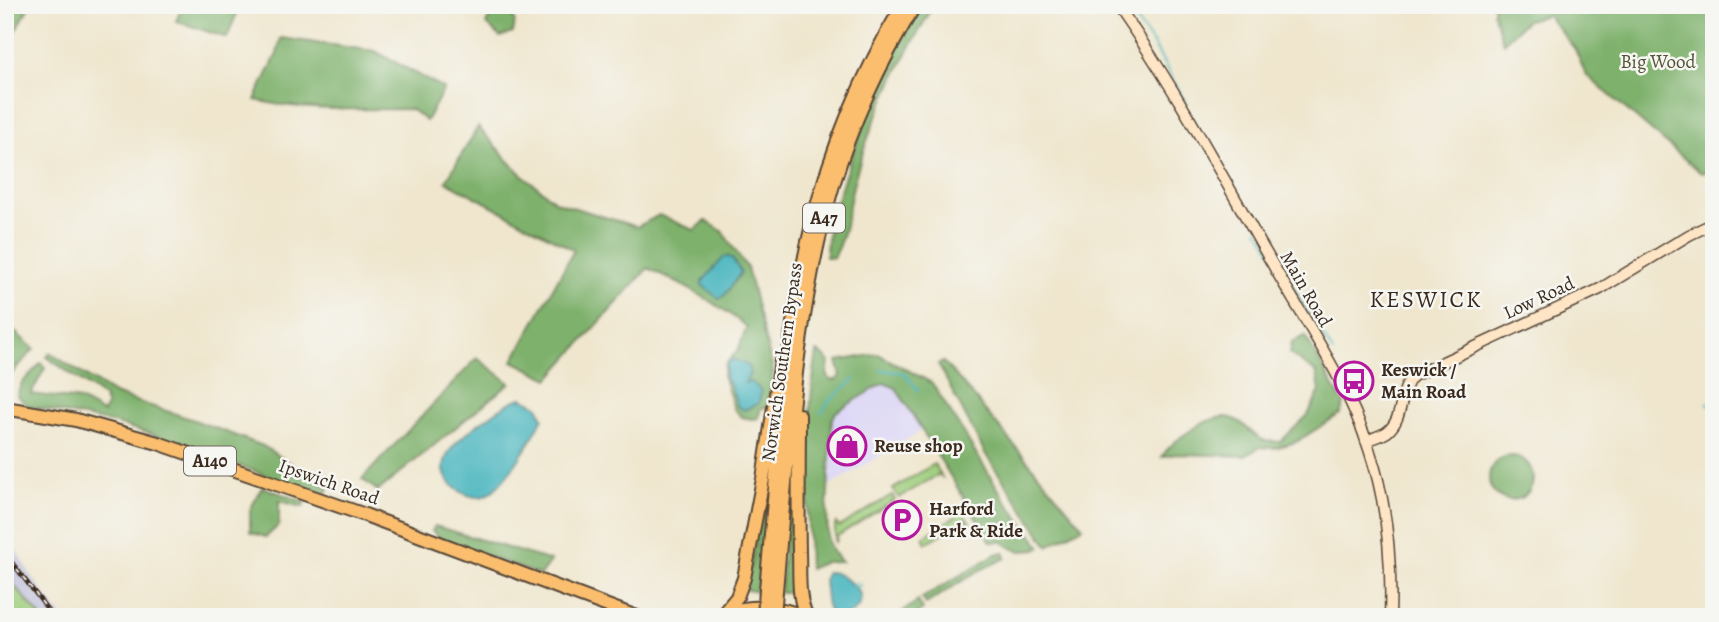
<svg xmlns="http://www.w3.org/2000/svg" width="1719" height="622" viewBox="0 0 1719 622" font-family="Alegreya,serif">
<rect width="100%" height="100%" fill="#f6f6f2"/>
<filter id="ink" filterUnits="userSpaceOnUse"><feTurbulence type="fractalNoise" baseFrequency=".0143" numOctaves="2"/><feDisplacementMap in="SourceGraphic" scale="14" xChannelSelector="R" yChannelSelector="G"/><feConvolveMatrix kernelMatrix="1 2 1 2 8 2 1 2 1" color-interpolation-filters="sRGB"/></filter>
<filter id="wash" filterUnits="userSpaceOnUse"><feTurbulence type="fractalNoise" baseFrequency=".00686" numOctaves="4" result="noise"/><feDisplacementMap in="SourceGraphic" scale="28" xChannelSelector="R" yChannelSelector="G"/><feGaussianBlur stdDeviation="1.57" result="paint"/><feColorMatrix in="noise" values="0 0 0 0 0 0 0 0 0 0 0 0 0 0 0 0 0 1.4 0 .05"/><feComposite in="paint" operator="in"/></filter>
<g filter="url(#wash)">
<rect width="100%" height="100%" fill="#efe6cd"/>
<path fill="#dcd6f6" d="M884 383 896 388 922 430 830 486 832 420 836 412Z"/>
<path fill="#c2c2dc" d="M5 532 32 577 62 617H41L5 575Z"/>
<path fill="#9ece7d" stroke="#6c7c4e" stroke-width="2" d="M934 464 942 477 938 475 899 498 893 489Z
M892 495 895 500 836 537 837 540 835 542V525L836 523 839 527Z
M961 510 970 522 965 520 926 543 923 537 956 516Z
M5 575 41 617H5Z"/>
<path fill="#7eb16c" stroke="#5c6e45" stroke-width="2" fill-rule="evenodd" d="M12 5H30L5 50V16Z
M183 5H240L227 38 176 21Z
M922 5H934C903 58 874 112 857 171 847 202 849 228 833 258L826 257C826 230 836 203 844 178 865 118 889 60 922 5Z
M1493 5H1714V171L1701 173 1586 75 1575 49 1547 15 1527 20 1503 43 1493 12Z
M494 9H506L515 20 513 33 500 37 486 23Z
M281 38 375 51 444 89 426 121 411 109C358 109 306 112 255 100L277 54Z
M478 127 519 172 556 202 637 227 659 215 694 230 706 221 722 231 747 268 773 370 768 406 760 409 759 418 752 419 742 417 734 409 723 375 725 365 738 350 747 327C716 302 683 285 648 268L549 379 513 361 574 250 446 181ZM728 256 739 276 722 297 702 282ZM735 360 745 366 750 373 745 384 750 382C761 389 762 390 759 403L744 410C727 397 731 379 735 360Z
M5 323 34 349 11 374 5 389Z
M1305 336 1344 404 1340 414 1296 442 1275 448 1260 447 1245 456 1175 454 1162 457C1170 442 1207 416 1226 417 1243 418 1250 435 1263 440 1267 442 1275 441 1280 442L1308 415 1320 391 1317 373 1290 354 1292 342Z
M817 352 823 355 829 362 827 374 830 380H836L841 376 837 361 878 354 932 383 1004 498 1041 547C1025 553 1016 553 1003 542H991L896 388 884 383 836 412 832 420 827 509 828 542 832 551 841 562H825L809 569C807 497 805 423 817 352Z
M50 353 114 394 194 420 263 446 329 488 324 496 151 434 113 423 29 406 17 396 21 384 41 363 45 368 31 394 80 400 103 413 107 406 103 397 47 357Z
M477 358 510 383 378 491 362 479Z
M943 362 957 377 1083 527 1048 546 986 455 938 364Z
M1489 478a22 22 0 1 1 44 0a22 22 0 1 1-44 0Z
M793 461V593H780L791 462Z
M770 465 758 591 746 590Z
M262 487 305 502 303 507 279 501V525L266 537 250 532V510Z
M435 526 551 561 540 575 442 540 432 531Z
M1004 552 1006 558 978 571 926 604 922 598 996 554Z
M918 601 923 610 912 617H895Z"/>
<path fill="#45b4bd" stroke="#406f6e" stroke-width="2" d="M725 256 732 258 741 272 725 295 719 299 702 285V282Z
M730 360H735L748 366 750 373 745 383 752 382 761 391 759 403 744 410 738 407 730 385 725 379 726 365Z
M522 398 538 406 543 418C534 436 505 487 486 495 470 503 442 484 444 466 446 447 467 433 481 422 493 414 508 401 522 398Z
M827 572C840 571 854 585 861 595 862 612 841 622 830 612 825 606 826 596 825 589 824 582 823 579 827 572Z"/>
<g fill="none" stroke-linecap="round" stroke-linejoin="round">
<path stroke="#45b4bd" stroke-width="2" d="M1126 5 1152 42 1186 103
M1258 229 1333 352
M881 370 904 373 918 390
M1707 403 1714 407
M821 413 829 401 855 379
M853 586 858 582
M856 588 861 585"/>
</g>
</g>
<g filter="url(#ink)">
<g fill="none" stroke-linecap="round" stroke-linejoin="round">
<defs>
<path id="secondary" d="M1117 5C1175 87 1223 178 1273 265 1307 325 1348 383 1369 449 1387 502 1392 561 1390 617
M1366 441C1373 438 1381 436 1387 432 1405 418 1398 391 1413 376L1600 289 1689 235 1714 223"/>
<path id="highway" d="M5 408 76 420 158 443 365 515 637 617
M799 415C799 461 798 506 799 552 800 573 797 598 807 617
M766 589C778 468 783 343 812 225 831 148 862 74 903 5
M776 591C788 455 794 316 833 185 852 122 881 61 915 5
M723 614 737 597 744 578 763 479 781 361
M723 614C748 605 779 605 804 617"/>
</defs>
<use href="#secondary" stroke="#564638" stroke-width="13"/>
<use href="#highway" stroke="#564638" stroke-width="16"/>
<use href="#secondary" stroke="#fde5c5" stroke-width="10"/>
<use href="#highway" stroke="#fabe6e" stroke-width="12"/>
<defs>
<path id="rail" d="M5 553 53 617"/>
</defs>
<use href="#rail" stroke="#3b2a1e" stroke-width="4.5"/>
<use href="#rail" stroke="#f6f6f2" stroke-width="2" stroke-dasharray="5" stroke-linecap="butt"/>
<defs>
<path id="highway-bridge" d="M764 617 766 589
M774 617 776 591"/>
</defs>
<use href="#highway-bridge" stroke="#564638" stroke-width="16" stroke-linecap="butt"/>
<use href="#highway-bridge" stroke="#fabe6e" stroke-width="12"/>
</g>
</g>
<defs>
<symbol id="bus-ring" viewBox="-11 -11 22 22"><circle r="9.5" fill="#f6f6f2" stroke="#b5179e" stroke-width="1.5"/><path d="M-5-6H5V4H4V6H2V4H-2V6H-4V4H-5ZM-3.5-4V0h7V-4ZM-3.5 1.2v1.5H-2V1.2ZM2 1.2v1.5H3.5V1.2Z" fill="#b5179e"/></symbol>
<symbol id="shop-ring" viewBox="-11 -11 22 22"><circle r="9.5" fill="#f6f6f2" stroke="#b5179e" stroke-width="1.5"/><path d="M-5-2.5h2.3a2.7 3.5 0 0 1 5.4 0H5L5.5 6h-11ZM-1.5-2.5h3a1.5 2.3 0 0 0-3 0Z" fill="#b5179e"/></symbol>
<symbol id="parking-ring" viewBox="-11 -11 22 22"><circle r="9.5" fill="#f6f6f2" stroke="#b5179e" stroke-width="1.5"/><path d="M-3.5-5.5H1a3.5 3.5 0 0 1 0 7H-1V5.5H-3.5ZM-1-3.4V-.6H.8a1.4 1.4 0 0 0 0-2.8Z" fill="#b5179e"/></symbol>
</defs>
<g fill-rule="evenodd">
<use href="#bus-ring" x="1332" y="359" width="44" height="44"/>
<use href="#shop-ring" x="825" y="424" width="44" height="44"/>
<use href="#parking-ring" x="880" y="498" width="44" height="44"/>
</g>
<g text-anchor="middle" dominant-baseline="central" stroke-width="5" stroke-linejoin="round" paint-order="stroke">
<g fill="#f6f6f2" stroke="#73675e" stroke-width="2">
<rect x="803" y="203.5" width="42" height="29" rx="5"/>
<rect x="184" y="446.5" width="52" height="29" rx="5"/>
</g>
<g font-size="18" font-weight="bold" fill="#3b2a1e">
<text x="824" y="218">A47</text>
<text x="210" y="461">A140</text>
</g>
<g font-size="19" fill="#545336" stroke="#f6f6f2">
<text x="1658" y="62">Big Wood</text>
</g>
<g font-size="19" fill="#3b2a1e" stroke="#f6f6f2">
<text transform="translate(1306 289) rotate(60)">Main Road</text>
<text transform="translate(1539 298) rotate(-25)">Low Road</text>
<text transform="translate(782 362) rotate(-82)">Norwich Southern Bypass</text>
<text transform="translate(329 482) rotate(19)">Ipswich Road</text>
</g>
<g font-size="19" font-weight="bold" fill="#3b2a1e" stroke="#f6f6f2" text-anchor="start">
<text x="1381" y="370">Keswick /<tspan x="1381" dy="22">Main Road</tspan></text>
<text x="874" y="446">Reuse shop</text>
<text x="929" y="509">Harford<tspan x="929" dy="22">Park &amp; Ride</tspan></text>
</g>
<g font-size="23" letter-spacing="2" fill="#3b2a1e" stroke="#f6f6f2">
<text x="1426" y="299">KESWICK</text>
</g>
</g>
<rect width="1719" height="622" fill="none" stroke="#f6f6f2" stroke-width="28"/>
</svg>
